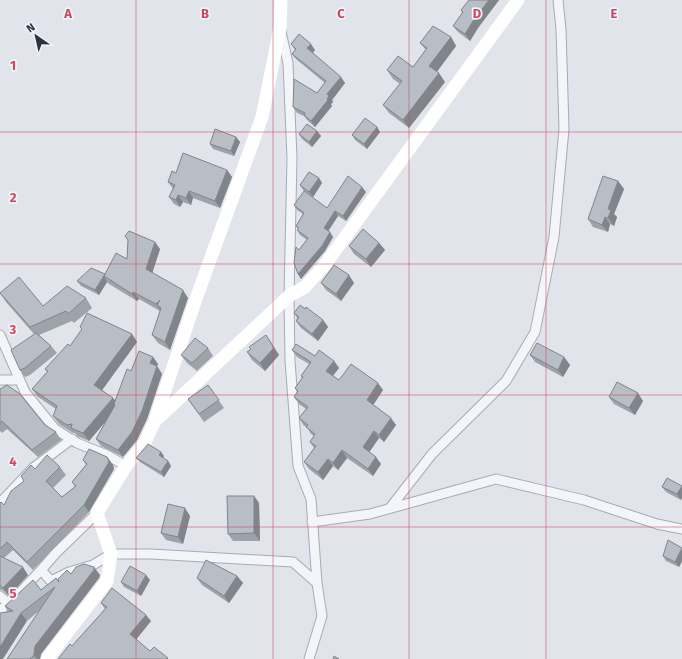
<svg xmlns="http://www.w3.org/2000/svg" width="682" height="659" viewBox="0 0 682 659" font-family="'Fira Sans',sans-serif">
<rect width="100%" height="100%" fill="#e1e4ea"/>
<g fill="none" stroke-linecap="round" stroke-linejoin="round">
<defs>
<path id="street" d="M281 32 288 63 292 158 289 296 290 361 298 466 311 499 317 583
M0 335 25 392 55 429 77 443 107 455 126 466
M0 380H19
M0 503 33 468 72 439
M390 508 432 454 506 381 535 332 554 237 564 129 561 29 558 0
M312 522 370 514 496 479 584 500 657 524 682 529
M41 570 56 553 97 513
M0 596 9 604 41 570 51 581 69 572 93 565 111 554H151L293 562 317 583 322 616 309 659
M0 610 9 604"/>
</defs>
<use href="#street" stroke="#a6abb4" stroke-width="11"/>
<use href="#street" stroke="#f4f5f8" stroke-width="9"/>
<path stroke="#fff" stroke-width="13" d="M155 420 197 296 262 117 280 28 281 0
M47 659 107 581 111 554 97 513 126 466 144 444 155 421 289 296 305 287 324 266 518 0"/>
</g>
<path fill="#9ea3aa" d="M469 0H499L478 28 470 41 458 32 453 26 462 13 461 10Z
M451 37 456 46 437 72 445 82 409 128 389 113 383 105 400 84 393 79 387 70 413 67 426 50 420 43Z
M291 44 315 50 313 53 345 83 332 100 333 102 331 104 332 106 315 127 308 121 304 116 297 113 293 107 317 93 325 83 296 59 292 54 295 50Z
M377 127 380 132 367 149 355 140 352 135Z
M317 131 321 136 312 147 302 139 299 134Z
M236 137 240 142 234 156 213 149 210 144Z
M227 170 232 177 220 208 193 198 191 205 183 202 180 207 174 204 169 197 173 189 168 182 176 173Z
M319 178 322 183 313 197 303 190 300 185Z
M618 181 624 189 614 214 617 217 614 226 610 224 608 232 593 227 588 219Z
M366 192 346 221 338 216 328 231 333 237 325 251 301 279 298 274 299 250 307 240 300 235 297 230 298 229 296 226 303 214 297 210 294 205 327 208Z
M125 236 160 249 152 273 188 298 170 350 158 343 152 335 160 311 139 299 137 301 109 284 107 282 99 295 81 286 77 281 105 274 127 259 128 240Z
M379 243 385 250 371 267 354 254 349 246Z
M321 283H354L341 301 326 290Z
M0 293 43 306 86 298 92 308 74 323 72 321 39 335 51 346 57 353 30 375 25 377 20 370 34 334 6 302Z
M305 309 323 320 328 327 318 341 301 328 296 321 297 318 294 313Z
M80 327 132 334 137 342 102 390 115 400 131 371 153 357 158 364 157 366 162 374 147 419 137 440 123 457 101 446 96 439 106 421 89 441 77 436 75 433H73L59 424 53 416 56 409 38 397 32 389 47 372 45 369 70 346 82 329Z
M266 335 279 355 265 371 252 360 247 352 251 349Z
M208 348 213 356 197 371 187 363 181 355Z
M292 350 334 361 339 368 333 376 339 380 383 390 373 405 396 425 384 442 379 438 369 452 381 464 373 476 347 458 338 470 333 466 323 480 309 469 304 462 314 448 310 442 314 436 311 434 307 427 304 426 299 418 306 409 299 404 294 397 297 392 295 388 302 378 301 376 309 364 297 357Z
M530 355 564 357 570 365 563 377 535 362Z
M208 385 224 408 204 422 188 399Z
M0 389 45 425 56 432 61 440 38 457 7 429 2 433 0 431Z
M609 397 643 401 635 415 614 404Z
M161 452 164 456 163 458 168 461 171 466 164 477 140 462 136 458Z
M107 457 113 465 114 469 89 512 33 570 13 550 4 558 28 575 9 596 2 590H0V503L4 505 24 481 35 469 60 467 66 475 53 488 62 497 75 487 72 482 86 465 83 460Z
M682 486V497L681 500 666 492 662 487Z
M254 496 259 503 260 541H233L228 534Z
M190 516 183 544 166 540 161 533Z
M682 548V561L679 567 666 561 663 556Z
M71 574 100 575 99 578 41 654 40 659H7L39 611 27 621 8 612 5 606 59 582Z
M237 576 243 583 229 603 202 585 197 578Z
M150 580 141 596 124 587 121 582Z
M101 603 151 621 136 639 150 651 168 658V659H58L72 646 105 609Z"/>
<path fill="#81858b" d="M489 0H499L478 28 470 41 465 34 473 21Z
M451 37 456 46 435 74 429 66Z
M311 44 315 50 311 54 307 48Z
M439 73 445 82 409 128 403 120Z
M341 77 345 83 332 100 333 102 331 104 332 106 315 127 311 121 327 99V94Z
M377 127 380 132 367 149 364 144Z
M317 131 321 136 312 147 309 142Z
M236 137 240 142 234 156 231 151Z
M227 170 232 177 220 208 215 201Z
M319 178 322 183 313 197 309 192Z
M618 181 624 189 614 214 617 217 614 226 608 218V209Z
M362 187 366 192 346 221 343 216Z
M189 191 193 198 191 205 186 198Z
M178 195 183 202 180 207 176 200Z
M335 211 338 216 327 233 324 228Z
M605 217 610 224 608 232 602 225Z
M330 232 333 237 325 251 301 279 298 274Z
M155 242 160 249 151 277 146 269Z
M379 243 385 250 371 267 366 259Z
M349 275 354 283 341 301 336 294Z
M104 276 107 282 99 295 95 290Z
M183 290 188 298 170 350 165 342Z
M133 292 139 299 137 301 132 294Z
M160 300 161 308 157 305 162 311 161 312 156 304Z
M323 320 328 327 318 341 312 334Z
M132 334 137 342 100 393 94 385Z
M266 335 279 355 265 371 260 363Z
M153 357 158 364 155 370 150 363Z
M564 357 570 365 563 377 558 370Z
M334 361 339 368 331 378 326 371Z
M157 366 162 374 147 419 137 440 123 457 118 450Z
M378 383 383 390 372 407 367 400Z
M638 393 643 401 635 415 629 408Z
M113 398 119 406 114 404 117 408 89 441 83 433Z
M391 418 396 425 384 442 379 435Z
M374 431 379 438 368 454 363 447Z
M342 450 347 458 338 470 333 463Z
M161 452 164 456 162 460 159 455Z
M107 457 113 465 114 469 89 512 84 505Z
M376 457 381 464 373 476 368 469Z
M328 459 333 466 323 480 318 472Z
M168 461 171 466 164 477 161 472Z
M682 486V497L681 500 677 494Z
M254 496 259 503 260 541 254 533Z
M185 508 190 516 183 544 178 537Z
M682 549V561L679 567 675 562Z
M23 567 28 575 9 596 3 588Z
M94 567 100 575 99 578 41 654 40 659H37L34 655 35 646Z
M146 575 150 580 141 596 137 591Z
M237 576 243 583 229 603 224 596Z
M21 613 27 621 3 659H0V647Z
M146 615 151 621 135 641 130 634Z"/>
<path fill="#b8bec6" stroke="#81858b" d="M469 0H489L473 21 465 34 453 26 463 12 461 10Z
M433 26 451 37 429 66 439 73 403 120 383 105 402 81 387 70 398 56 413 67 427 48 420 43Z
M299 34 311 44 307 48 341 77 327 94 329 96 327 99 328 100 311 121 304 115 305 113 293 107 294 79 317 93 326 81 292 54 296 49 291 44Z
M365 118 377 127 364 144 352 135Z
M307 124 317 131 309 142 299 134Z
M215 129 236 137 231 151 210 144Z
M183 153 227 170 215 201 189 191 186 198 178 195 176 200 169 197 175 185 168 182 172 171 176 173Z
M309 172 319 178 309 192 300 185Z
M348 176 362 187 343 216 335 211 324 228 330 232 322 246 298 274 294 263 296 247 299 250 308 238 297 230 299 228 296 226 304 213 294 205 304 191 327 208Z
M603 176 618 181 608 209 611 210 608 218 605 217 602 225 588 219Z
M363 229 379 243 366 259 349 246Z
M129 231 155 242 146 269 183 290 165 342 152 335 161 308 157 305 160 300 156 304 133 292 132 294 104 276 116 253 127 259 128 240 125 236Z
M334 265 349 275 336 294 321 283Z
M91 268 105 274 95 290 77 281Z
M19 277 43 306 67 286 86 298 68 314 66 311 30 327 0 293Z
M300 305 305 309 306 307 323 320 312 334 296 321 299 317 294 313Z
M87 313 132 334 94 385 113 398 83 433 71 428 72 424 67 425 53 416 57 406 32 389 48 371 45 369 68 344 70 346 82 329 80 327Z
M36 333 51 346 25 368 20 370 11 350Z
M266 335 274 348 260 363 247 352 251 349 249 347Z
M195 338 208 348 192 363 181 355Z
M537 343 564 357 558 370 530 355Z
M296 344 315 356 319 350 334 361 326 371 339 380 351 364 378 383 367 400 391 418 379 435 374 431 363 447 376 457 368 469 342 450 333 463 328 459 318 472 304 462 316 446 310 442 315 434 306 427 308 425 299 418 308 407 294 397 298 391 295 388 303 377 301 376 311 362 292 350Z
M139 351 153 357 150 363 157 366 142 411 132 432 118 450 96 439 115 405 114 404 127 369 131 371Z
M617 382 638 393 629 408 609 397Z
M7 385 20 394 45 425 56 432 32 450 2 421 0 423V389Z
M208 385 219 400 199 414 188 399Z
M148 444 161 452 159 455 168 461 161 472 136 458Z
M89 449 107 457 109 462 84 505 27 562 7 542 0 549V503L1 502 4 505 11 491 24 481 21 476 31 465 35 469 47 455 60 467 46 481 62 497 76 486 72 482 87 464 83 460Z
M667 478 682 486 677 494 662 487Z
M227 496H254V533L228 534Z
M168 504 185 508 178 537 161 533Z
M668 540 682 548 675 562 663 556Z
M0 556 23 567 3 588 0 585Z
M206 560 237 576 224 596 197 578Z
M84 564 94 567V570L35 646 34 655 30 659H7L55 587 21 613 0 647V613L13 611 5 606 33 580 41 590 56 578 59 582 58 579 67 570 71 574 76 567Z
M130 566 146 575 137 591 121 582Z
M112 588 146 615 130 634 150 651 154 647 168 658 167 659H58L70 644 72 646 107 607 101 603Z
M334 656 339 659H333Z"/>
<path fill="none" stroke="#cf455e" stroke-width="1" stroke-opacity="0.55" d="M136 0V659M273 0V659M409 0V659M546 0V659M0 132H682M0 264H682M0 395H682M0 527H682"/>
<g font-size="13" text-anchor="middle" font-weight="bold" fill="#cf455e" stroke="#f0f3f7" stroke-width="3.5" stroke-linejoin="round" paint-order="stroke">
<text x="68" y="18">A</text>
<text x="205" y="18">B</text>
<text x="341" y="18">C</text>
<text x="477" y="18">D</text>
<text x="614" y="18">E</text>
<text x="13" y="70">1</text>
<text x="13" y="202">2</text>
<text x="13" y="334">3</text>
<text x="13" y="466">4</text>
<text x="13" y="598">5</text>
</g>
<g transform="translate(36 36) rotate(326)" stroke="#f0f3f7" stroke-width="3" paint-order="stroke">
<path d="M0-3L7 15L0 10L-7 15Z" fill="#293341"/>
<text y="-6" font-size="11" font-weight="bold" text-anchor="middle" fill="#293341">N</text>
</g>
</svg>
